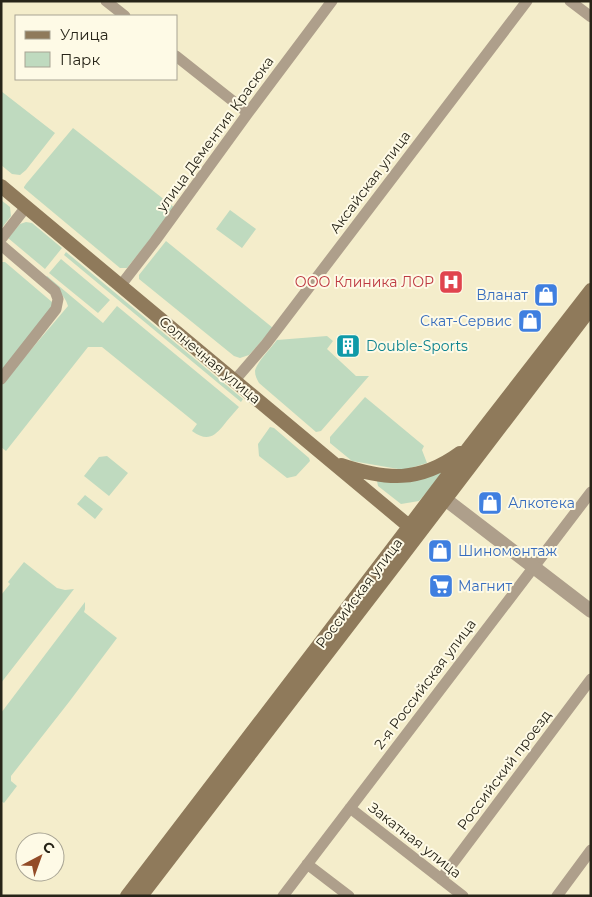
<svg xmlns="http://www.w3.org/2000/svg" width="592" height="897" viewBox="0 0 592 897" font-family="Montserrat,sans-serif">
<rect width="100%" height="100%" fill="#f4edcb"/>
<path fill="#bfdabf" d="M1 91 55 133 26 170 20 175 12 174 1 165Z
M73 128 175 208 127 268H120L24 188V187L26 184Z
M1 200 10 207 11 216 1 229Z
M230 210 256 229 242 248 216 229Z
M26 222 32 223 62 248 45 269 8 238 20 224Z
M166 241 273 328 249 355 240 358 234 356 139 279V275Z
M66 252 243 399 241 402 64 255Z
M61 259 110 300 98 313 49 273Z
M1 262H5L52 302 54 308 6 368H1Z
M47 276 103 323 117 306 239 407C234 413 228 419 223 426 213 438 206 441 192 431L197 424 102 347H88L6 451 1 447V385L68 306C65 294 53 287 44 279Z
M327 336 333 341 327 349 356 376H369L321 431 316 432 259 383C257 379 255 376 255 371 257 362 271 348 277 340Z
M365 397 424 446 422 450 427 463 404 470 352 461 330 443V437Z
M270 427 274 428 309 458 310 461 296 476 287 478 259 456 258 444Z
M107 456 128 473 109 496 84 476 99 457Z
M442 471 441 476 419 501 401 504 378 486 377 481 379 480Z
M85 495 103 509 95 519 77 504Z
M24 562 57 588 65 590 74 589 1 683V595L10 584 8 582Z
M85 602V609L84 612 117 638 69 702 11 776V781L17 786 4 803 1 801V713Z"/>
<g fill="none" stroke-linecap="round" stroke-linejoin="round">
<path stroke="#ae9f8b" stroke-width="11" d="M106 1 125 16
M570 1 591 17
M176 56 248 113
M1 239 26 207
M1 245 55 291 58 299 56 309 1 379
M121 285 155 241 248 113 332 1
M235 380 266 344 527 1
M350 808 463 896
M307 864 349 896
M441 879 591 679
M283 896 591 492
M557 896 591 850"/>
<path stroke="#ae9f8b" stroke-width="14" d="M445 499 591 611"/>
<path stroke="#8f7a5b" stroke-width="14" d="M1 186 416 532
M341 465C386 480 419 483 460 453
M127 896 402 536 470 446 591 290
M141 896 402 556 591 308"/>
</g>
<defs>
<symbol id="hospital-square" viewBox="-11 -11 22 22"><rect x="-9" y="-9" width="18" height="18" rx="4" fill="#e0444e" stroke="#fefae6"/><path d="M-5-5h3v3.5h4V-5h3V5h-3V1.5h-4V5h-3Z" fill="#fff"/></symbol>
<symbol id="shop-square" viewBox="-11 -11 22 22"><rect x="-9" y="-9" width="18" height="18" rx="4" fill="#3f7fe0" stroke="#fefae6"/><path d="M-5-2.5h2.3a2.7 3.5 0 0 1 5.4 0H5L5.5 6h-11ZM-1.5-2.5h3a1.5 2.3 0 0 0-3 0Z" fill="#fff"/></symbol>
<symbol id="building-square" viewBox="-11 -11 22 22"><rect x="-9" y="-9" width="18" height="18" rx="4" fill="#0f9aa8" stroke="#fefae6"/><path d="M-4-6H4V6H1V3H-1V6H-4ZM-2.5-4.3h1.7v1.8h-1.7ZM.8-4.3h1.7v1.8H.8ZM-2.5-1h1.7V.8h-1.7ZM.8-1h1.7V.8H.8Z" fill="#fff"/></symbol>
<symbol id="supermarket-square" viewBox="-11 -11 22 22"><rect x="-9" y="-9" width="18" height="18" rx="4" fill="#3f7fe0" stroke="#fefae6"/><path d="M-6-5.5h2.5l.6 2H6L4.5 2H-2.5L-4.4-4H-6ZM-1.5 3.2a1.3 1.3 0 1 0 .1 0ZM3 3.2a1.3 1.3 0 1 0 .1 0Z" fill="#fff"/></symbol>
</defs>
<g fill-rule="evenodd">
<use href="#hospital-square" x="437" y="268" width="28" height="28"/>
<use href="#shop-square" x="532" y="281" width="28" height="28"/>
<use href="#shop-square" x="516" y="307" width="28" height="28"/>
<use href="#building-square" x="334" y="332" width="28" height="28"/>
<use href="#shop-square" x="476" y="489" width="28" height="28"/>
<use href="#shop-square" x="426" y="537" width="28" height="28"/>
<use href="#supermarket-square" x="427" y="572" width="28" height="28"/>
</g>
<g text-anchor="middle" dominant-baseline="central" stroke-width="4" stroke-linejoin="round" paint-order="stroke">
<g font-size="14" fill="#272418" stroke="#fefae6">
<text transform="translate(215 134) rotate(-54)">улица Дементия Красюка</text>
<text transform="translate(370 182) rotate(-53)">Аксайская улица</text>
<text transform="translate(210 360) rotate(40)">Солнечная улица</text>
<text transform="translate(359 593) rotate(-53)">Российская улица</text>
<text transform="translate(425 684) rotate(-53)">2-я Российская улица</text>
<text transform="translate(504 770) rotate(-53)">Российский проезд</text>
<text transform="translate(415 840) rotate(38)">Закатная улица</text>
</g>
<g font-size="14" fill="#be3a42" stroke="#fefae6" text-anchor="end">
<text x="434" y="282">ООО Клиника ЛОР</text>
</g>
<g font-size="14" fill="#366cbe" stroke="#fefae6" text-anchor="start">
<text x="528" y="295" text-anchor="end">Вланат</text>
<text x="512" y="321" text-anchor="end">Скат-Сервис</text>
<text x="508" y="503">Алкотека</text>
<text x="458" y="551">Шиномонтаж</text>
<text x="458" y="586">Магнит</text>
</g>
<g font-size="14" fill="#0d838f" stroke="#fefae6" text-anchor="start">
<text x="366" y="346">Double-Sports</text>
</g>
</g>
<rect width="592" height="897" fill="none" stroke="#272418" stroke-width="5"/>
<rect x="15" y="15" width="162" height="65" fill="#fefae6" stroke="#a8a494"/>
<rect x="25" y="31" width="25" height="8" fill="#8f7a5b" stroke="#a8a494"/>
<text x="60" y="40" font-size="15" fill="#272418">Улица</text>
<rect x="25" y="52" width="25" height="15" fill="#bfdabf" stroke="#a8a494"/>
<text x="60" y="65" font-size="15" fill="#272418">Парк</text>
<g transform="translate(40 857) rotate(41)"><circle r="24" fill="#fefae6" stroke="#a8a494"/>
<path d="M0-4L9 19L0 12L-9 19Z" fill="#934c28"/>
<text y="-8" font-size="14" font-weight="bold" text-anchor="middle" fill="#272418">С</text>
</g>
</svg>
